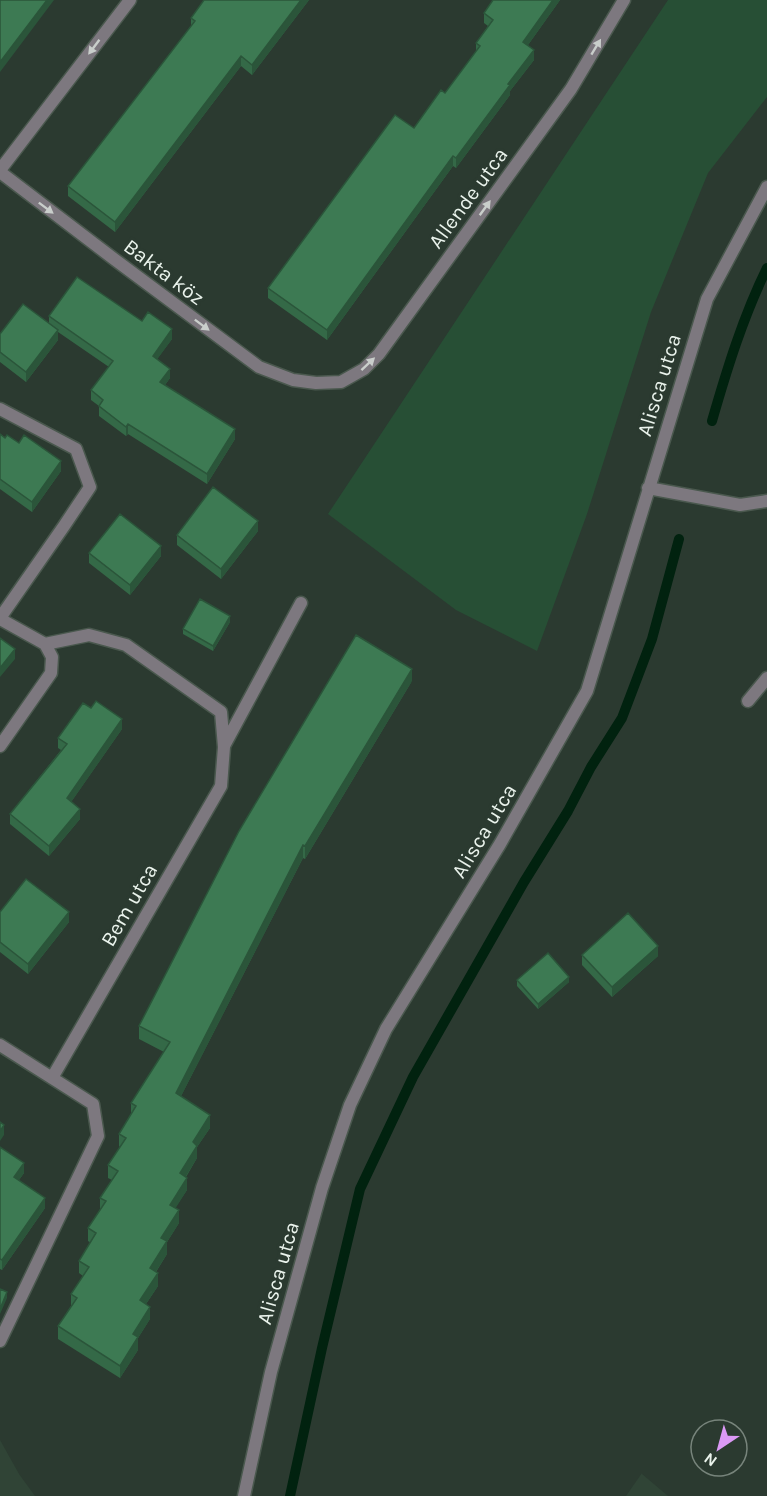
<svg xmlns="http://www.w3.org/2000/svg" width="767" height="1496" viewBox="0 0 767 1496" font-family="Karla,sans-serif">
<rect width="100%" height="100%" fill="#2b3a30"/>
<path fill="#304436" d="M0 1440 19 1474 35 1496H0Z
M642 1473V1474L668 1496H626Z"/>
<path fill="#274f35" d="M668 0H767V97L708 173 651 312 587 514 537 651 456 610 328 514Z"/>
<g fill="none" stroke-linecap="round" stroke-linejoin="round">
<path stroke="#01220f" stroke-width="10" d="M712 421C727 369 743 317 767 268
M290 1496 322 1348 360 1189 413 1077 524 882 568 811 591 767 622 718 652 639 679 539"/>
<defs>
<path id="minor" d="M0 170 130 0
M0 172 114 259 259 367 293 380 316 383 341 382 364 369 379 354 571 89 624 0
M0 409 76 449 90 487 64 526 0 618
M648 488 740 505 767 501
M0 619 45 644 52 657 51 673 0 746
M45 644 89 635 126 645 221 712 224 747 221 786 52 1078
M748 701 767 678
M224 746 301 603
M0 1045 93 1104 98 1136 0 1341
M244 1496 271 1372 322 1188 350 1105 386 1029 500 844 587 691 707 299 767 187"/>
</defs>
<use href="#minor" stroke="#4a584e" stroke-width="15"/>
<use href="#minor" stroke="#7d787f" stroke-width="12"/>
</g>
<path fill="#346947" d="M309 0 252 75 241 66 115 232 68 196V186L191 26V18Z
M493 0H560L528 45 534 60 510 91V95L456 168 453 166 327 340 268 298V288L445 93 476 52V43L488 26 484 23V13Z
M49 316 142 321 172 339 157 359 170 378 165 385 235 439 207 484 128 434 126 436 99 416V406L91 400V390L109 367 58 332V340L26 382 0 362V334L49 324Z
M0 434 61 471 32 512 0 489Z
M258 531 221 579 177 545V535Z
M89 553 161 556 130 595 89 563Z
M230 622 213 651 183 634V629Z
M412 681 305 859 303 858 181 1096 210 1128 197 1147V1158L186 1177 187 1190 175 1208 179 1223 167 1242V1254L156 1272 158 1286 146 1304 150 1319 138 1338V1350L120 1378 58 1339V1326L71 1306V1294L83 1276 79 1273V1261L91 1243 88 1241V1228L100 1210V1198L112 1180 108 1178V1165L120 1147 119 1146V1134L131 1114V1103L164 1052 139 1039V1026Z
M122 729 71 802 80 819 49 856 10 824V814L61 750 58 748V738Z
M0 912 69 922 28 974 0 952Z
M582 955 658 956 612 997 582 965Z
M517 980 569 982 538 1009 517 986Z
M0 1147 24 1173 19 1180 45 1208 2 1270 0 1269Z"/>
<path fill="#2b553a" d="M47 0H54L0 72V62Z
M301 0H309L252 75V65Z
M553 0H560L523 52V42Z
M534 50V60L510 91V95L456 168V158L508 84Z
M241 56V66L115 232V222Z
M453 156V166L327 340V330Z
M172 329V339L153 365V356Z
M58 330V340L26 382V372Z
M170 369V378L160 392V382Z
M128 424V434L126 436V427Z
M235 429V439L207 484V474Z
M61 461V471L32 512V502Z
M258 521V531L221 579V569Z
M161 546V556L130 595V585Z
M230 616V622L213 651V646Z
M15 649V659L0 677V668Z
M412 669V681L305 859V846Z
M122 719V729L67 808V798Z
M80 809V819L49 856V846Z
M303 845V858L176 1106V1093Z
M69 912V922L28 974V964Z
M658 946V956L612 997V987Z
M569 977V982L538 1009V1004Z
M210 1115V1128L197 1147V1158L180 1186V1173L193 1142Z
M4 1125V1135L0 1141V1131Z
M24 1163V1173L14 1187V1177Z
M187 1178V1190L170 1217V1205Z
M45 1198V1208L2 1270V1260Z
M179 1210V1223L167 1242V1254L150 1281V1268L161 1238Z
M158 1273V1286L140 1313V1300Z
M7 1292V1298L0 1314V1309Z
M150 1307V1319L138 1338V1350L120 1378V1366L133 1334Z"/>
<path fill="#3d7a53" stroke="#2b553a" stroke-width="1.5" d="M0 0H47L0 62Z
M204 0H301L252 65 241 56 115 222 68 186 195 21 191 18Z
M493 0H553L523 42 534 50 508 84 510 85 456 158 453 156 327 330 268 288 395 115 414 128 441 90 445 93 480 46 476 43 493 20 484 13Z
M77 277 142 321 148 312 172 329 153 356 170 369 160 382 235 429 207 474 128 424 126 427 99 406 103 400 91 390 113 361 49 316Z
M23 304 58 330 26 372 0 352V334Z
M0 434 5 438 7 435 19 443 24 435 61 461 32 502 0 479Z
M213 487 258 521 221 569 177 535Z
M120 514 161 546 130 585 89 553Z
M200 599 230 616 213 646 183 629Z
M356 635 412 669 305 846 303 845 176 1093 210 1115 193 1142 197 1146 180 1173 187 1178 170 1205 179 1210 161 1238 167 1241 150 1268 158 1273 140 1300 150 1307 133 1334 138 1337 120 1366 58 1326 77 1298 71 1294 89 1267 79 1261 96 1233 88 1228 106 1201 100 1198 118 1171 108 1165 126 1138 119 1134 136 1106 131 1103 170 1042 139 1026 239 831Z
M0 638 15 649 0 668Z
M96 701 122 719 67 798 80 809 49 846 10 814 67 744 58 738 83 703 91 708Z
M26 879 69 912 28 964 0 942V912Z
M628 913 658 946 612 987 582 955Z
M548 953 569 977 538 1004 517 980Z
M0 1122 4 1125 0 1131Z
M0 1147 24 1163 14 1177 45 1198 2 1260 0 1259Z
M0 1289 7 1292 0 1309Z"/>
<defs><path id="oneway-solid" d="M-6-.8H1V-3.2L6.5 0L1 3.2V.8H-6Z" transform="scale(1.5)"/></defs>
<g fill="#c9cecb">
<use href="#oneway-solid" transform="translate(94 47) rotate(127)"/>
<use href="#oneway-solid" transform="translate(596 47) rotate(-59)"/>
<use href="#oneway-solid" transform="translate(46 208) rotate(37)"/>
<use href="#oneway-solid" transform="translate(485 208) rotate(-54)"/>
<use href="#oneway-solid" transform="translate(202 325) rotate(37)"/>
<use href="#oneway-solid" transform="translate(368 364) rotate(-43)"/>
</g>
<g text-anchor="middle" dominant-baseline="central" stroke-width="6" stroke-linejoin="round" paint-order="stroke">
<g font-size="21" fill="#eaf3ec" stroke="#2b3a30">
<text transform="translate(468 198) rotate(-54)">Allende utca</text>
<text transform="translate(164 272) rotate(37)">Bakta köz</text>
<text transform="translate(659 385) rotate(-73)">Alisca utca</text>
<text transform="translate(484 831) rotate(-59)">Alisca utca</text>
<text transform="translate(129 905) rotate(-60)">Bem utca</text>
<text transform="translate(278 1273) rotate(-74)">Alisca utca</text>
</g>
</g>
<g transform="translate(719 1448) rotate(216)"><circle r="28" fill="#2b3a30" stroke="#77847b" stroke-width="1.5"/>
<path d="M0-4.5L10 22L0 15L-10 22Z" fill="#db99f5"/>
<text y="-9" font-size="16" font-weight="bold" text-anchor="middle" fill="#eaf3ec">N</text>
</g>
</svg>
